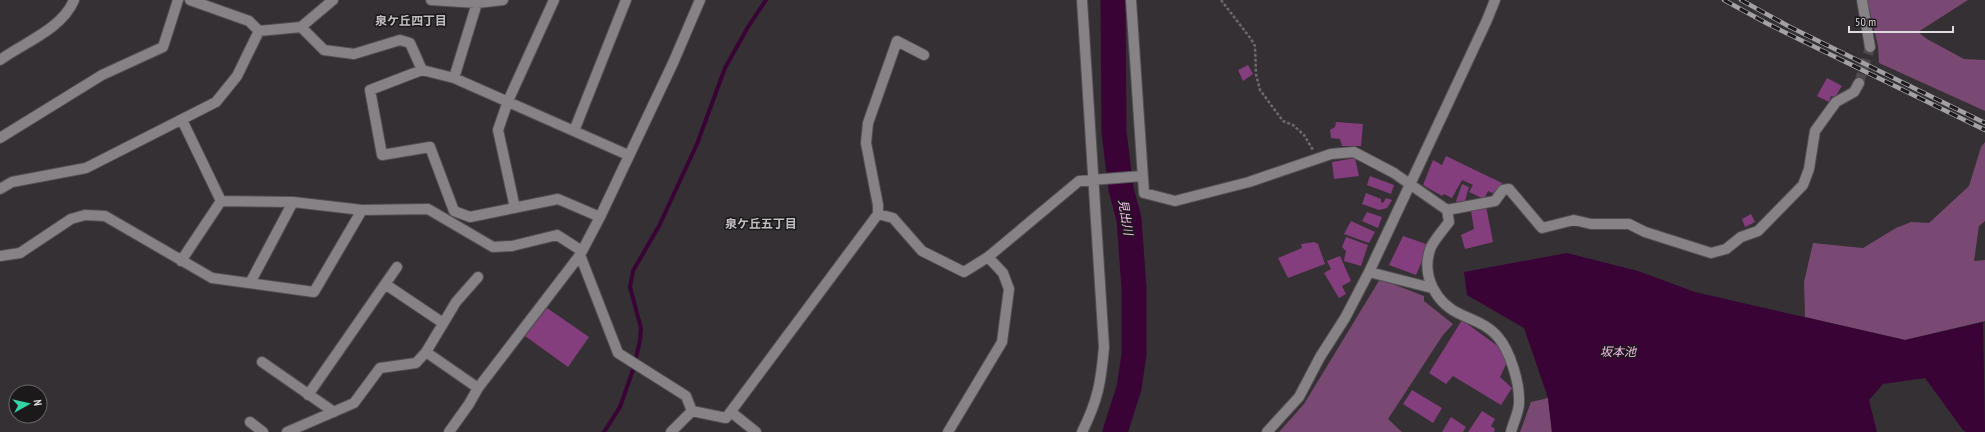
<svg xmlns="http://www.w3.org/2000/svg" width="1985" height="432" viewBox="0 0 1985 432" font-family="'PT Sans Narrow','Noto Sans JP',sans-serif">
<rect width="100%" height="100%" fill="#343033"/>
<path fill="#794873" d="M1867 0H1968L1918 32 1927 39 1964 59 1985 60V111L1879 63 1878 46Z
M1985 142V221L1979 226 1974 261 1985 260V321L1905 340 1805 317 1804 282 1813 243 1863 248 1896 228 1911 222 1929 223 1969 186 1981 147Z
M1380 279 1424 296V301L1453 324 1443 335 1388 419 1402 432H1279L1304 404Z
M1548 398 1552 432H1520L1531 402Z"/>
<path fill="#390435" d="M1567 253 1638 271 1695 292 1905 340 1983 322 1985 432H1966L1963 430 1925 378 1883 384 1869 400 1877 432H1552L1548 398 1524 328 1467 295 1464 272Z"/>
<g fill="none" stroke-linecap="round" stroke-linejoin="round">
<path stroke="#390435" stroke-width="4" d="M604 432 620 407 634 367 640 340 641 328 630 287 633 271 659 226 697 144 725 68 748 27 766 0"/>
<path stroke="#390435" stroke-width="25" d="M1113 0 1114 132 1121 189 1129 219 1134 288V355L1129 388 1115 432"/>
</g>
<path fill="#853e7d" d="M1248 65 1253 74 1243 81 1238 70Z
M1827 78 1842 86 1835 97 1831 96 1829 102 1817 96Z
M1336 122 1363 124 1361 146H1342L1340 139 1331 138 1330 130 1335 127Z
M1446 156 1502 183 1497 195 1488 191 1484 199 1469 192 1473 185 1462 180 1452 198 1444 194 1442 196 1423 185 1433 160 1442 165Z
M1355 158 1359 176 1334 179 1332 162Z
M1370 176 1394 185 1391 194 1367 185Z
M1462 184 1469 187 1465 201H1460L1458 203 1456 201Z
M1366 193 1381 199V202L1383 203 1386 198 1392 200 1387 208 1379 210 1362 204Z
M1486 206 1493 242 1465 249 1461 235 1474 229 1471 211Z
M1367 212 1382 217 1378 228 1362 221Z
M1751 214 1755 222 1745 227 1742 219Z
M1351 221 1375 232 1369 243 1344 234Z
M1403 236 1429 245 1416 275 1389 265Z
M1346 237 1368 245 1361 266 1344 261 1346 251 1342 247Z
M1314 242 1318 244 1325 264 1288 278 1278 258 1302 248 1301 244Z
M1340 256 1351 281 1342 286 1346 294 1339 298 1324 273 1331 269 1327 261Z
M547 308 589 337 568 367 525 336Z
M1462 320 1499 347 1508 360 1500 377 1512 388 1501 405 1453 376 1446 384 1429 373Z
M1412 390 1442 408 1433 423 1403 404Z
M1482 411 1495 419 1491 426 1495 429 1494 432H1468Z
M1451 417 1466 427 1463 432H1442Z"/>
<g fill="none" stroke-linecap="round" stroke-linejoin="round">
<path stroke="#4e4a4d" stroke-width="10" stroke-dasharray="10 5" stroke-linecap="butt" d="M1859 83 1870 47"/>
<defs>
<path id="street" d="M190 0 249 21 259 31
M431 0 477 3 503 0
M1082 0 1104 347C1101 382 1098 400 1082 432
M1131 0 1144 193 1175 201 1249 182 1331 154 1354 152 1394 173 1447 210 1495 201 1503 190 1509 189 1542 228 1574 220 1591 224H1629L1645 232 1711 253 1726 249 1741 237 1758 231 1803 185 1809 169 1815 131 1836 102 1854 92 1859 83
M1862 0 1870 47
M301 27 324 50 354 54 400 40 410 43 422 70
M0 60C25 42 62 29 74 0
M454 78 477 3
M574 131 626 0
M0 138 102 75 163 47 178 0
M0 189 12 182 86 168 216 102 237 76 259 31 301 27 333 0
M221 201 293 202 362 210 428 209 493 247 512 246 557 235 582 251
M515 208 498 130 508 101 554 0
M1447 210 1449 222C1443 230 1435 239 1431 247 1420 275 1436 304 1462 315 1475 321 1488 325 1498 337 1510 351 1520 383 1519 403 1519 412 1513 423 1511 432
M878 214 893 218 922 251 964 272 988 257 1079 181 1142 176
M600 217 558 199 470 217 454 211 430 147 382 155 370 90 422 70 454 78 628 155
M580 255 618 353 686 396 692 411 726 418 878 214V205L866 143 868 123 897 41 924 55
M0 256 20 253 71 219 85 215 105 216 212 278 314 292 362 210
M181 261 221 201 182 120
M1369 272 1432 288
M250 283 293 202
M385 284 443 323
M426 352 478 388
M262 362 334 412
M308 395 397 267
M731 412 756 432
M250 422 263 432
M287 432 354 403 380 368 416 363 426 352 456 302 478 277
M449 432 469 404 478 388 580 255 600 217 673 63 700 0
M671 432 692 411
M948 432 1002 342 1009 289 1003 273 988 257
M1267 432 1299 397 1320 357 1345 318 1369 272 1487 20 1495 0"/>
</defs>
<use href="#street" stroke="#524f52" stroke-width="12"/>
<path stroke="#6d6a6c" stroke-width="2.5" stroke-dasharray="3 2" stroke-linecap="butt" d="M1221 0 1251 39 1255 46 1256 74 1260 90 1283 121 1293 125 1304 135 1313 150"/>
<use href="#street" stroke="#878286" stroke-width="10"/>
<defs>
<path id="rail" d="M1724 0 1768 24 1985 130
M1741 0 1790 27 1985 123"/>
</defs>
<use href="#rail" stroke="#a3a1a3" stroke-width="4.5"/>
<use href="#rail" stroke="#1b191a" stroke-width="3" stroke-dasharray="9" stroke-linecap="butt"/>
</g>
<g text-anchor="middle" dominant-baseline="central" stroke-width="3" stroke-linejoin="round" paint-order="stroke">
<g font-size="12" font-weight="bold" fill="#c1bdc1" stroke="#1b191a">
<text x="411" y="20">泉ケ丘四丁目</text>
<text x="761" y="223">泉ケ丘五丁目</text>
</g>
<g font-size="12" font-style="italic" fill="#f9bdf0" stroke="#1b191a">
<text transform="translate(1126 217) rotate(81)">見出川</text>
<text x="1618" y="351">坂本池</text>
</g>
</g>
<g transform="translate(28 404) rotate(82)"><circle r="19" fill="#1b191a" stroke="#696768"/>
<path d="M0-3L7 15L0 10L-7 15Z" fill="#35d4a7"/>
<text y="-6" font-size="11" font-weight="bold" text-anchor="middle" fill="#dedcde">N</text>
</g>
<path d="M1849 26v6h104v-6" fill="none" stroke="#dedcde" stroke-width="2"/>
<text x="1855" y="26" font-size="12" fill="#dedcde" stroke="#1b191a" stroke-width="3" paint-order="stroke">50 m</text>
</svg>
